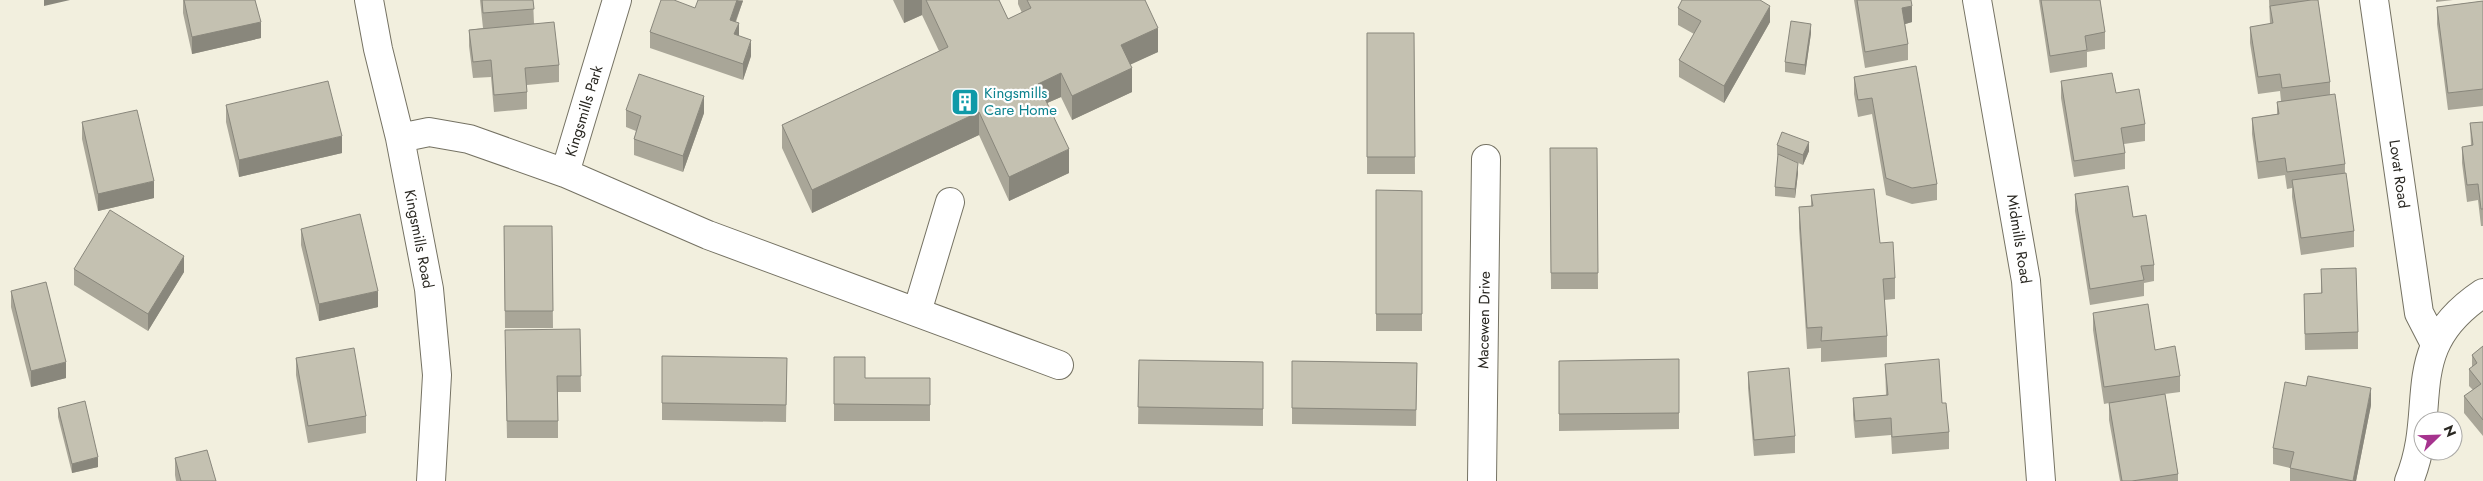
<svg xmlns="http://www.w3.org/2000/svg" width="2483" height="481" viewBox="0 0 2483 481" font-family="Jost,sans-serif">
<rect width="100%" height="100%" fill="#f2efde"/>
<g fill="none" stroke-linecap="round" stroke-linejoin="round">
<defs>
<path id="minor" d="M369 0 378 49 400 138 429 289 437 375 431 481
M1977 0 2026 281 2041 481
M2374 0 2419 313 2435 344
M400 138 429 132 469 139 565 173 617 0
M565 173 708 235 1059 365
M917 312 950 202
M1482 481 1486 159
M2409 481C2440 406 2399 349 2483 293"/>
</defs>
<use href="#minor" stroke="#757263" stroke-width="30"/>
<use href="#minor" stroke="#fff" stroke-width="28"/>
</g>
<path fill="#a9a698" d="M183 0H255L261 38 192 54 183 13Z
M480 0H533L534 23 559 65V82L527 85V109L494 112 491 77 473 78 469 46V30L483 28Z
M743 0 736 22 739 36 751 56 743 80 650 48V32L695 8Z
M893 0H999L1008 19 1022 13 1018 4V0H1145L1158 52 1130 64 1132 92 1072 120 1061 97 1047 103 1069 173 1009 201 979 135 812 213 782 148V125L939 51 922 15 904 23Z
M1854 0H1911L1912 22 1905 24 1908 44V60L1865 68Z
M2039 0H2100L2105 32V49L2087 52V67L2050 73Z
M2269 0H2318L2330 82V95L2345 164V173L2354 231V247L2301 255 2292 197V188L2287 189 2285 175 2258 179 2252 134V118L2277 114V102L2281 101 2280 91 2258 94 2250 43V27L2270 24Z
M2436 0H2453L2436 2Z
M2483 1V106L2448 110 2437 24V7Z
M1678 8 1770 22 1724 103 1679 77V60L1694 34 1678 25Z
M1367 33H1414L1415 174H1367Z
M1811 33 1805 75 1785 72V62Z
M1916 66 1937 184V200L1912 204 1886 195 1872 114 1858 117 1854 94V77Z
M2061 81 2116 93 2145 124V141L2124 144 2125 153V169L2074 177 2061 98Z
M226 105 342 153 239 177 226 122Z
M626 110 704 113 683 172 634 155V139L636 131 626 127Z
M82 122 154 198 98 211 82 139Z
M2483 122V226H2481L2478 200 2467 202 2462 163V147L2471 146 2470 123Z
M1777 145 1809 151 1803 165 1785 157 1798 173 1795 198 1775 196V187L1778 155 1777 154Z
M1550 148H1597L1598 289H1551Z
M1376 190 1422 191V331H1376Z
M2075 194 2133 217 2154 265V281L2144 283V296L2090 305 2075 211Z
M1811 195 1880 243 1895 278V299L1884 300 1887 336V357L1821 362V348L1807 349 1799 228V207L1811 206Z
M504 226H552L553 328H505Z
M301 229 378 307 319 321 301 245Z
M74 269 184 272 148 331 74 285Z
M2321 269 2358 332V349L2305 350 2304 294 2321 293Z
M11 291 66 378 31 387 11 307Z
M2093 313 2155 350 2180 376V392L2165 394 2178 474V481H2120L2109 420V403L2104 404 2093 330Z
M580 329 581 392H558V438H507L505 347Z
M2483 346V436L2464 413V396L2473 390 2469 386V369L2472 367V355Z
M662 356 787 358 786 422 662 420Z
M834 357 865 378H930V421H834Z
M296 358 366 416V433L308 443 296 375Z
M1679 359V429L1559 431V361Z
M1139 360 1263 362V426L1138 424Z
M1292 361 1417 363 1416 426 1292 424Z
M1885 364 1942 403 1949 432V449L1892 454 1891 435 1855 438 1853 415V398L1886 395Z
M1748 372 1795 436V453L1754 456 1748 388Z
M2371 405 2356 481H2290V468L2273 464V448Z
M58 408 98 467 72 473 58 417Z
M175 458 216 481H176L175 475Z"/>
<path fill="#89877c" d="M44 0H70L44 6Z
M737 0 743 1 730 36V20Z
M904 0H922V15L904 23Z
M1770 6V22L1724 103V86Z
M1912 6V22L1902 25V8Z
M261 22V38L192 54V37Z
M739 23V39L734 34Z
M1811 24V33L1805 75V65Z
M1158 28V52L1121 69V45Z
M751 40V56L743 80V64Z
M1132 68V92L1072 120V96Z
M1061 73V97L1038 107V84Z
M704 96V113L683 172V156Z
M979 112V135L812 213V190Z
M342 136V153L239 177V160Z
M1809 142V151L1803 165V155Z
M1069 149V173L1009 201V177Z
M1798 163V173L1795 198V189Z
M154 181V198L98 211V194Z
M184 256V272L148 331V314Z
M378 291V307L319 321V304Z
M66 362V378L31 387V371Z
M2371 388V405L2356 481H2353Z
M98 457V467L72 473V464Z"/>
<path fill="#c4c1b1" stroke="#89877c" d="M184 0H255L261 22 192 37Z
M482 0H533L534 9 483 13Z
M661 0H674L695 8 698 0H737L730 20 739 23 734 34 751 40 743 64 650 32Z
M926 0H999L1008 19 1031 8 1027 0H1145L1158 28 1121 45 1132 68 1072 96 1061 73 1038 84 1069 149 1009 177 979 112 812 190 782 125 948 47Z
M1682 0H1760L1770 6 1724 86 1679 60 1701 21 1678 8Z
M1857 0H1911L1912 6 1902 8 1908 44 1865 52Z
M2041 0H2100L2105 32 2085 36 2087 50 2050 56Z
M2311 0H2318L2330 82 2282 88 2280 74 2258 77 2250 27 2273 23 2270 6Z
M2483 1V89L2448 93 2437 7Z
M1791 21 1811 24 1805 65 1785 62Z
M554 22 559 65 525 68 527 92 494 95 491 60 473 62 469 30Z
M1367 33H1414L1415 157H1367Z
M1916 66 1937 184 1912 188 1886 178 1872 98 1858 100 1854 77Z
M2112 73 2116 93 2139 89 2145 124 2121 128 2125 153 2074 161 2061 81Z
M639 74 704 96 683 156 634 139 641 116 626 110Z
M328 81 342 136 239 160 226 105Z
M2335 94 2345 164 2287 172 2285 158 2258 162 2252 118 2279 114 2277 102Z
M137 110 154 181 98 194 82 122Z
M2483 122V209H2481L2478 184 2467 185 2462 147 2473 145 2470 123Z
M1782 132 1809 142 1803 155 1777 145Z
M1550 148H1597L1598 273H1551Z
M1778 154 1798 163 1795 189 1775 187Z
M2346 173 2354 231 2301 238 2292 180Z
M2128 186 2133 217 2146 215 2154 265 2141 266 2144 280 2090 289 2075 194Z
M1874 189 1880 243 1893 242 1895 278 1883 279 1887 336 1821 341 1822 327 1807 328 1799 207 1813 206 1811 195Z
M1376 190 1422 191V314H1376Z
M110 210 184 256 148 314 74 269Z
M360 214 378 291 319 304 301 229Z
M504 226H552L553 311H505Z
M2356 268 2358 332 2305 334 2304 294 2322 293 2321 269Z
M46 282 66 362 31 371 11 291Z
M2148 304 2155 350 2175 346 2180 376 2104 387 2093 313Z
M580 329 581 376H557L558 421H507L505 330Z
M2483 346V420L2464 396 2481 384 2469 369 2477 363 2472 355Z
M354 348 366 416 308 426 296 358Z
M662 356 787 358 786 405 662 403Z
M834 357H865V378H930V405L834 404Z
M1679 359V413L1559 414V361Z
M1939 359 1942 403H1946L1949 432 1892 437 1891 418 1855 421 1853 398 1888 395 1885 364Z
M1139 360 1263 362V409L1138 407Z
M1292 361 1417 363 1416 410 1292 408Z
M1789 368 1795 436 1754 440 1748 372Z
M2308 376 2371 388 2353 481 2290 468 2294 452 2273 448 2285 382 2306 386Z
M2165 394 2178 474 2132 481H2122L2109 403Z
M85 401 98 457 72 464 58 408Z
M207 450 216 481H181L175 458Z"/>
<defs>
<symbol id="building-square" viewBox="-11 -11 22 22"><rect x="-9" y="-9" width="18" height="18" rx="4" fill="#0f9aa8" stroke="#fff"/><path d="M-4-6H4V6H1V3H-1V6H-4ZM-2.5-4.3h1.7v1.8h-1.7ZM.8-4.3h1.7v1.8H.8ZM-2.5-1h1.7V.8h-1.7ZM.8-1h1.7V.8H.8Z" fill="#fff"/></symbol>
</defs>
<g fill-rule="evenodd">
<use href="#building-square" x="949" y="86" width="32" height="32"/>
</g>
<g text-anchor="middle" dominant-baseline="central" stroke-width="4.5" stroke-linejoin="round" paint-order="stroke">
<g font-size="15" fill="#0d838f" stroke="#fff" text-anchor="start">
<text x="984" y="93">Kingsmills<tspan x="984" dy="17">Care Home</tspan></text>
</g>
<g font-size="15" fill="#2a2822" stroke="#fff">
<text transform="translate(584 111) rotate(-73)">Kingsmills Park</text>
<text transform="translate(2399 174) rotate(82)">Lovat Road</text>
<text transform="translate(419 239) rotate(79)">Kingsmills Road</text>
<text transform="translate(2019 239) rotate(81)">Midmills Road</text>
<text transform="translate(1484 320) rotate(-89)">Macewen Drive</text>
</g>
</g>
<g transform="translate(2438 436) rotate(67)"><circle r="24" fill="#ffffff" stroke="#aaa9a7"/>
<path d="M0-4L9 19L0 12L-9 19Z" fill="#a6338e"/>
<text y="-8" font-size="14" font-weight="bold" text-anchor="middle" fill="#2a2822">N</text>
</g>
</svg>
